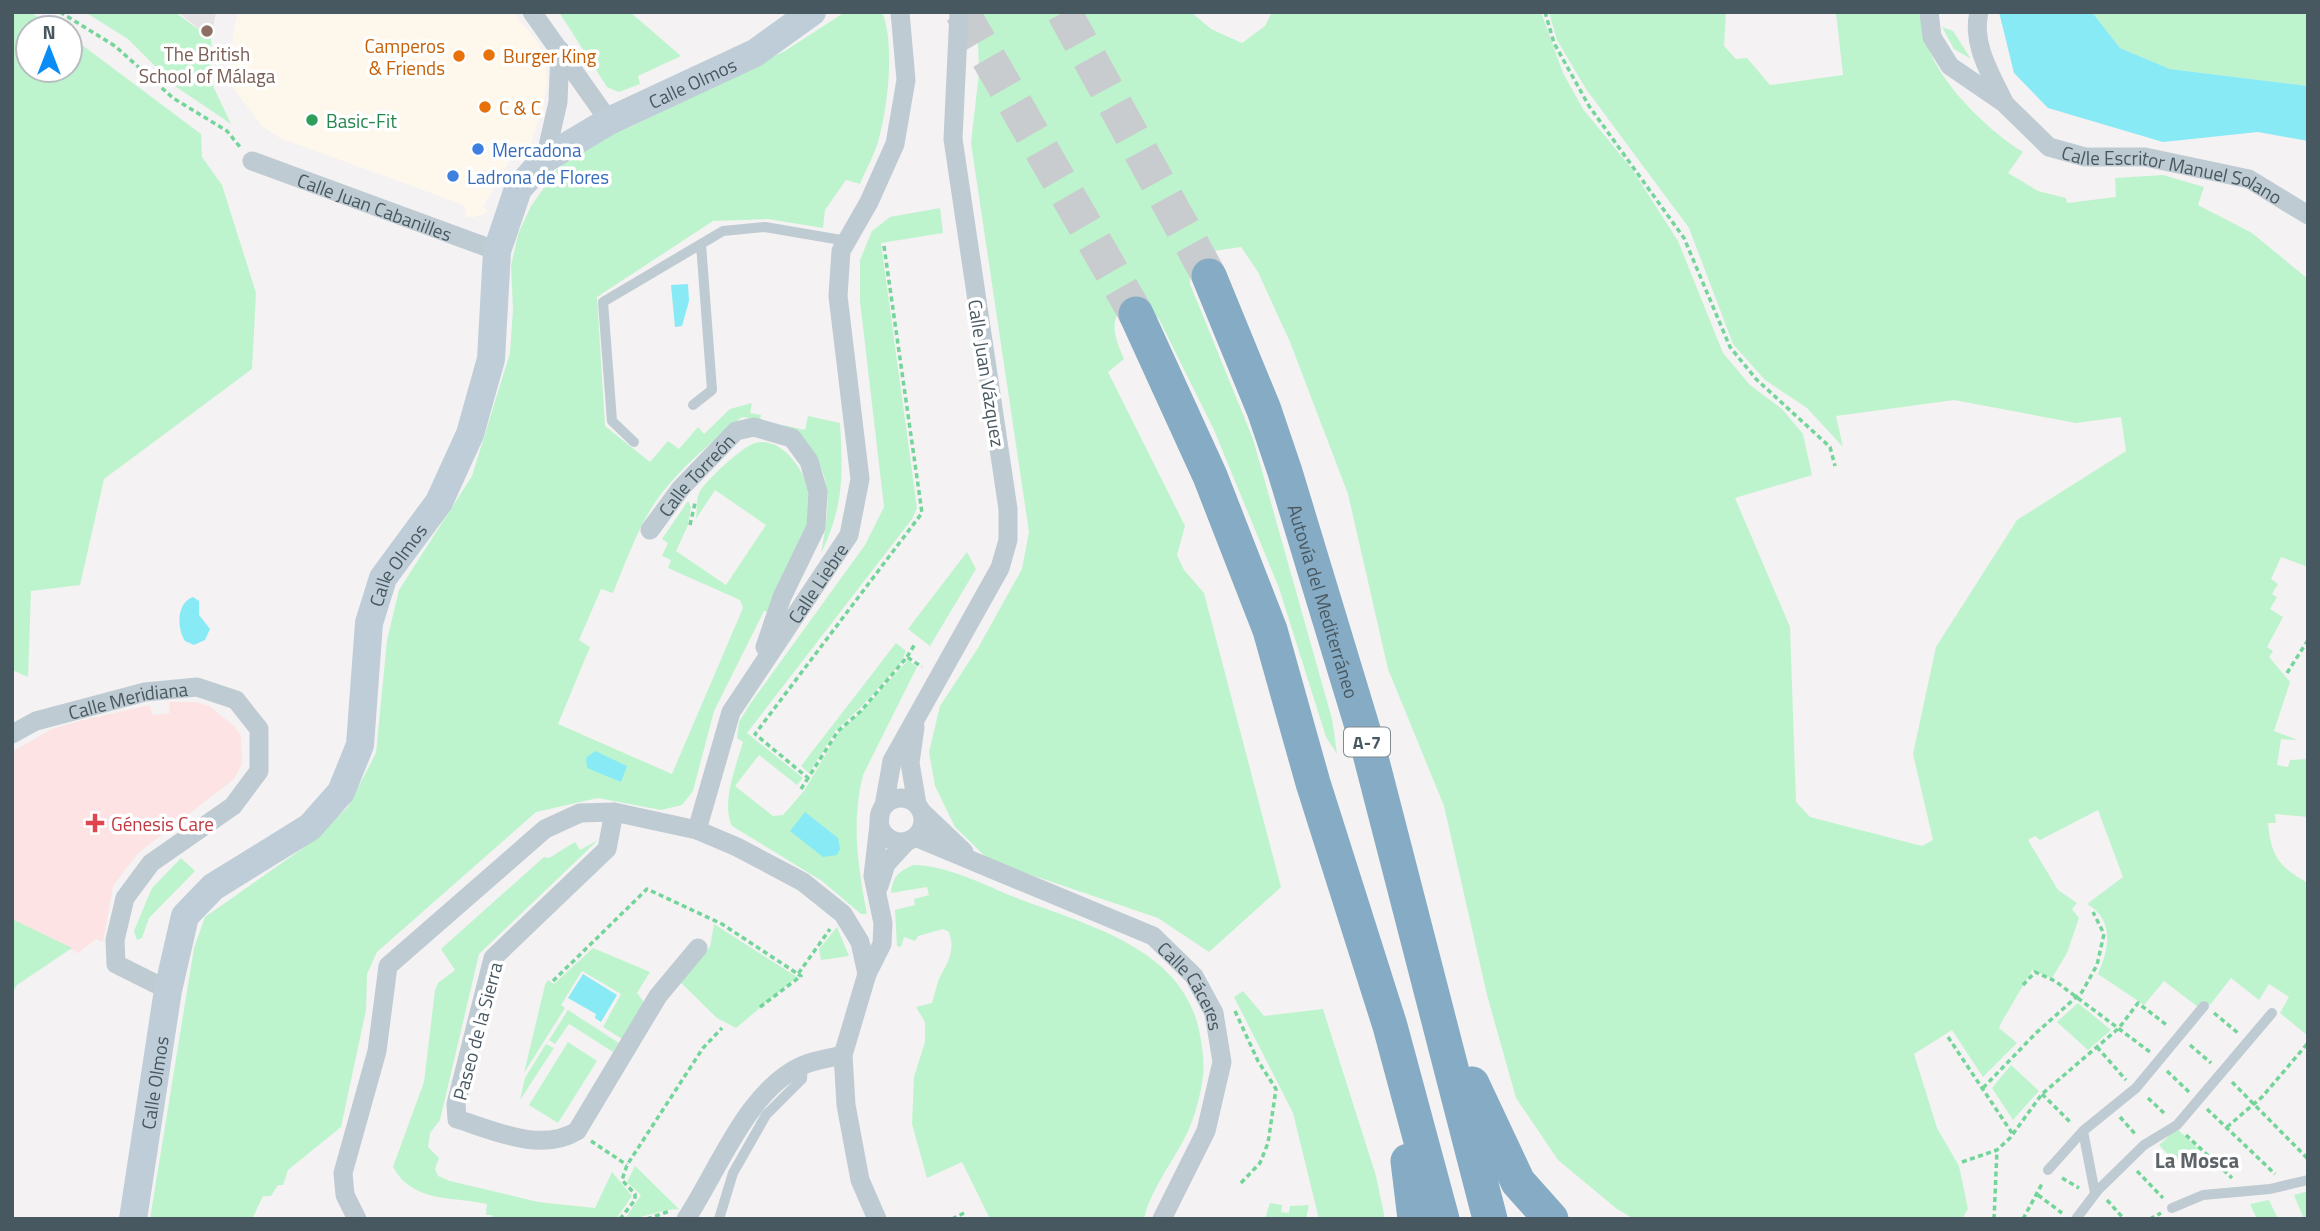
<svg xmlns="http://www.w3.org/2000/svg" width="2320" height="1231" viewBox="0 0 2320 1231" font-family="'Titillium Web',sans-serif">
<rect width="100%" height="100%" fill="#f4f2f2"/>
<path fill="#fef7ec" d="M238 12H512L538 42 545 59 547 82 543 107 527 154 514 153 483 207 488 212 475 217H467L464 205 280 138 263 127 231 85 233 34Z"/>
<path fill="#e5e3e4" d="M178 12H216L211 39Z"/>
<path fill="#fde3e3" d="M169 702H195L209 706 235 727 241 736 242 764 234 779 138 853 127 867 113 886 103 942 96 939 78 953 12 919V752L52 729 83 720 150 705 152 715 170 713Z"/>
<path fill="#bef4cd" d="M12 12H30L56 28H28V70H70V36L201 134 202 157 222 185 256 293 252 369 104 479 80 585 31 591 28 677 12 670Z
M85 12H175L211 39 213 86 231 124 175 86 128 39Z
M559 12H630L681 56 638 76 640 84 619 92 607 87Z
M845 12H882C895 42 888 107 879 138 875 154 866 169 860 184L846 180 825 210 823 228 768 219 713 221 597 297 605 426 650 462 668 441 679 449 698 427 704 434 730 409 752 403 750 413 761 415 760 420 742 417C707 446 667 478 645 519 633 542 623 568 613 593L601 589 579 640 590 647 558 724 672 774 743 608 740 600 668 568 671 560 662 556 668 543 662 539 688 501 691 507 688 525 676 551 726 585 766 525 715 490 696 519C697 512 696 500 699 493 704 482 743 446 755 443 786 435 813 482 810 508 806 544 783 579 768 612L764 611 714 711 693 791 682 805 661 810 598 798 536 812 377 952 367 974 366 1010 341 1127 288 1170 283 1185H278L271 1196H263L252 1219H150L194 948 205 917 306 846 348 807 376 753 387 640 399 590 472 476 510 353 513 309 511 266 518 234 531 206 561 164 600 139 632 126 785 51Z
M977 12H1191L1211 29 1242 43 1265 26 1272 12H1541L1563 73 1583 109 1632 169 1678 241 1723 353 1750 385 1782 409 1803 434 1812 475 1735 498 1790 627 1796 802 1810 817 1922 846 1933 840 1913 754 1936 647 2017 520 2126 451 2121 417 2076 423 1954 400 1836 416 1843 447 1807 408 1765 380 1733 344 1689 228 1586 89 1557 40 1549 12H1726L1724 46 1736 59 1747 58 1770 85 1843 75 1836 12H1920C1924 26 1926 41 1931 54 1946 89 1991 133 2023 152L2008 173 2038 191 2066 198 2067 203 2116 197 2115 178 2163 175 2204 187 2198 205 2252 233 2308 279V567L2281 557 2271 579 2278 584 2272 594 2277 597 2270 609 2283 617 2267 647 2273 651 2269 657 2290 682 2274 731 2298 740 2281 739 2277 765 2288 767 2290 760 2308 759V817L2275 814 2276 823H2268C2271 856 2279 867 2308 883V1036L2280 1013 2289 997 2269 984 2259 1000 2231 978 2210 1005 2203 1000 2198 1007 2164 981 2144 1005 2098 974C2109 949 2115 920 2087 904L2123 877 2098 810 2040 840 2035 836 2028 840 2058 890 2077 903 2072 909 2079 918 2067 953 2052 978 2032 970 2000 1025 1999 1028 2017 1043 1983 1077 1952 1030 1914 1054 1937 1128 1959 1166 1968 1209 1962 1219H1634L1617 1209 1558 1160 1516 1098 1487 995 1444 806 1388 669 1348 494 1290 342 1258 272 1241 247 1200 253 1190 266V284L1253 439 1332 719 1337 754 1326 737 1279 588 1214 430 1159 319 1144 306 1121 307C1109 326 1116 340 1124 359L1108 372 1185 526 1177 555 1184 570 1204 593 1281 887 1209 952 1158 918 990 861 955 827 935 786 929 752 940 706 978 648 1022 569 1029 532 971 143 979 73Z
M2092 12H2308V86L2170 69 2120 48Z
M1942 27 1953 31 1971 59 1954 49Z
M940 208 943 233 881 243 917 508 912 519 747 733 803 778 797 785 759 755 735 786 773 816 783 815 804 791 839 732 861 712 908 660 917 667 863 775C851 822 858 867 867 914H861L822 881 732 826C721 803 736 766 743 742L737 738 739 722 750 704 865 545 884 507 860 301V260L872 231 890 217Z
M808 416 840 423C843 477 844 504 821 554 831 498 836 462 783 425L805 430Z
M967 552 976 569 930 646 908 629Z
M896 643 906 651 901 663 860 708 836 730 809 773 801 766Z
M598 840 479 954 440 1120 430 1133 428 1147 439 1158 435 1169 438 1176 450 1181 538 1202 595 1208 612 1172 632 1196 616 1219H492V1215H486L487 1204C452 1196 414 1204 393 1167L424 1082 435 990 438 983 455 970 441 949 544 857 549 858 575 842 580 850Z
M181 858 195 871 149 918 142 938 137 940 134 931 152 888Z
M913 865C948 865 986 886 1019 899 1090 926 1185 949 1200 1035 1203 1051 1205 1067 1202 1083 1199 1102 1192 1126 1182 1143 1169 1167 1150 1192 1144 1219H990L962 1162 927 1178 912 1124 914 1077 925 1042V1022L916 1007 932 1003C935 994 937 982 941 975 949 960 955 950 949 932L943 929 918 936 915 941 904 937 901 947 897 946 895 910 915 905 914 899 929 895 927 887 891 893C893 876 898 872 913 865Z
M12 919 72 948 17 985 12 993Z
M714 924 797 977 736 1028 717 1018 678 980 710 947Z
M837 927 849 956 821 960 819 949Z
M593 948 650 972 637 993 643 1001 642 1009 622 1039 603 1027 621 994 582 971 561 1005 565 1008 524 1073 545 985 548 980 554 984Z
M1243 991 1264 1016 1323 1009 1376 1176 1385 1219H1319L1293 1113 1234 997Z
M2078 1003 2111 1030 2088 1050 2057 1022Z
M568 1010 619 1043 613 1052 569 1024 555 1044 549 1040Z
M568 1042 597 1061 558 1123 529 1105Z
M546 1044 554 1048 520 1100 525 1078Z
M2011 1065 2039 1091 2013 1120 1992 1088Z
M2177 1129 2200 1150 2181 1168 2159 1145Z
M635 1166 679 1209C660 1209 644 1219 625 1219L641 1195 627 1182Z
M2308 1191V1219H2304L2294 1195Z
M2269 1200 2278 1219H2257L2250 1204Z
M1270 1203 1282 1205 1281 1212 1289 1213 1290 1206 1309 1205 1306 1219H1265Z"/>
<path fill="#88eaf4" d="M1999 12H2092L2120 48 2170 69 2308 86V141L2258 132 2163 142 2048 108 2014 73Z
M688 284 689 301 682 326 675 327 671 285Z
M193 597 199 601V615L210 629 205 640 194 645 185 641C177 629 176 603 193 597Z
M595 751 627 766 621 782 587 768 586 758Z
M805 812 838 838 840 849 837 855 823 857 790 831Z
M583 974 617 995 601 1022 595 1018 596 1014 568 998Z"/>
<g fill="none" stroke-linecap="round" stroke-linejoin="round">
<path stroke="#c9ccce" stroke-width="35" stroke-dasharray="35 18" stroke-linecap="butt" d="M962 12 1136 314
M1064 12 1209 276"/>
<path stroke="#73d599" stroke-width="3.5" stroke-dasharray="5 3.5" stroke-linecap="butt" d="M60 12 115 46 173 98 227 131 240 147
M1545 12 1554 43 1589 106 1684 238 1730 347 1756 379 1830 447 1835 466
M884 246 922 513 755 734 808 778 838 731 861 711 907 657 922 667
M690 525 695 503
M907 657 915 644
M2287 673 2308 640
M2307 688H2308
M801 789 808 778
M553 981 647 889 722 924 798 974 830 929
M2023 985 2035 972 2055 981 2150 1052
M760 1007 801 976 798 974
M1235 1011 1258 1061 1276 1089 1268 1143 1260 1163 1240 1184
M2214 1013 2238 1033
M1948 1037 2012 1133
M2190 1045 2211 1063
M2097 1047 2126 1080
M2167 1071 2189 1092
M2232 1082 2308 1159
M1983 1088 2036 1033 2082 992 2097 965 2104 934 2093 912
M2042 1094 2070 1122
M2148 1098 2165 1114
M2207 1109 2275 1174
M2120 1117 2136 1135
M2227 1127 2262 1097 2308 1043
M2186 1135 2232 1178
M591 1141 627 1165
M1962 1162 1997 1150 2010 1138 2042 1094 2119 1028 2138 1003 2168 1026
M2137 1171 2163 1198
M2062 1178 2079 1188
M2038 1195 2062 1213
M2107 1200 2124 1219
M620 1219 635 1200V1194L622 1180 627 1165 703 1048 722 1028
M647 1219 670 1211
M952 1219 964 1213
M1994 1219 1997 1150
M2023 1219 2043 1182
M2150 1219 2161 1213"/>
<path stroke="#bfcbd2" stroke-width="10" d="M693 405 712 390 701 244
M634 442 612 421 603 302 723 231 765 227 847 241
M2083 1131 2095 1193
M2048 1170 2083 1131 2136 1088 2204 1006
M2172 1208 2203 1195 2270 1189 2308 1180
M719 1219 733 1173 766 1115 802 1079 803 1065
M2076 1219 2098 1190 2144 1145 2177 1125 2272 1013"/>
<g stroke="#bfcbd2" stroke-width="19">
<path d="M532 12 609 121"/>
<path id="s1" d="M1929 12 1932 37 1950 66 2004 103 2049 147 2085 157H2145L2249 179 2308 215"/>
<path d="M1979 12C1971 43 1991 75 2004 102"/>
<path d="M545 159 558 102 560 50"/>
<path id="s2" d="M252 161 497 251"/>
<path id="s3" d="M650 530 681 488 736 431 754 427 792 438 809 461 818 492 816 527 782 597 765 647"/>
<path d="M915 727 910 763 917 804"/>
<path id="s4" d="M12 734 36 721 145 692 197 687 236 700 259 729V771L233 806 151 863 125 898 115 940 116 964 168 990"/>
<circle cx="901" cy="820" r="22"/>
<path d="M884 806 892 761 1000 568 1008 540V509L953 139 959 12"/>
<path d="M614 812 607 849 493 958 456 1104 457 1119C495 1131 541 1153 577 1131L658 996 698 948"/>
<path d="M922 812 964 852"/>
<path id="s5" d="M697 830 731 712 849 535 860 479 838 296 841 251 869 202 895 144 906 80 900 12"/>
<path id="s6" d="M915 837 1153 936 1194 976 1214 1013 1222 1062 1206 1131 1162 1219"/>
<path d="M879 886 886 864 907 841"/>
<path d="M357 1219 345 1195 343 1173 377 1051 388 966 545 829 580 813 614 812 697 830 737 847 803 882 843 914 860 942 867 974"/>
<path d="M686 1219C718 1171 747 1091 801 1066 814 1060 830 1058 843 1055"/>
<path d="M877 1219 860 1180 846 1105 843 1055 867 974 882 944 883 923 873 876 880 816"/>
</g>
<path stroke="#becdd7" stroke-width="28" id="s7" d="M133 1219 168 990 185 916 213 887 310 827 341 792 360 745 369 623 383 578 439 502 470 434 491 359 497 251 518 189 545 159 609 121 755 53 812 12"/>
<g stroke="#86abc4" stroke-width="35">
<path id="s8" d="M1209 276 1264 410 1285 472 1368 746 1490 1219"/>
<path d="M1136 314 1210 476 1270 630 1313 783 1390 1026 1442 1219"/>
<path d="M1472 1084 1518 1182 1551 1219"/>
<path d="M1408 1161 1415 1219"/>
</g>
</g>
<circle fill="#8d6e63" stroke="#fff" stroke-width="2.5" cx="207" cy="31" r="7"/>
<g fill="#e8710a" stroke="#fff" stroke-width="2.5">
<circle cx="489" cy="55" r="7"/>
<circle cx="459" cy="56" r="7"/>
<circle cx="485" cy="107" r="7"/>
</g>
<circle fill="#2e9e5b" stroke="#fff" stroke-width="2.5" cx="312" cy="120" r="7"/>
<g fill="#3f7fe0" stroke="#fff" stroke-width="2.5">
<circle cx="478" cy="149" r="7"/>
<circle cx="453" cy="176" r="7"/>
</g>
<path fill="#e0444e" stroke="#fff" stroke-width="2.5" d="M91.5 812.5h7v7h7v7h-7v7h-7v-7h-7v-7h7z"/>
<g text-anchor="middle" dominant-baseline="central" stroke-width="7" stroke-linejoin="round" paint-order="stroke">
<rect fill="#fff" stroke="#7f8a90" stroke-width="2" x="1344" y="727.5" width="46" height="29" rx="5"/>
<g font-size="18" font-weight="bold" fill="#485861">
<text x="1367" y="742">A-7</text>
</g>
<g font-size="19" fill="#c56008" stroke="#fff" text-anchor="start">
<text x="445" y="45" text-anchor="end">Camperos<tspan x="445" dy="22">&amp; Friends</tspan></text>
<text x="503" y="55">Burger King</text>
<text x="499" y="107">C &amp; C</text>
</g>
<g font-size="19" fill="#785e54" stroke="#fff">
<text x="207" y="53">The British<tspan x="207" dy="22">School of Málaga</tspan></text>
</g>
<g font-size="19" fill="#485861" stroke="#fff">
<text stroke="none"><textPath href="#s7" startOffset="1356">Calle Olmos</textPath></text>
<text stroke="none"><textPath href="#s1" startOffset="315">Calle Escritor Manuel Solano</textPath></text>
<text stroke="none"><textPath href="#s2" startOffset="131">Calle Juan Cabanilles</textPath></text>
<text transform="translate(987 373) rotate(81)">Calle Juan Vázquez</text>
<text stroke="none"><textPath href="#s3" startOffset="72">Calle Torreón</textPath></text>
<text stroke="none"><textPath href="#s7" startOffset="747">Calle Olmos</textPath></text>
<text stroke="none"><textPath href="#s5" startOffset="278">Calle Liebre</textPath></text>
<text stroke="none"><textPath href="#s8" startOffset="345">Autovía del Mediterráneo</textPath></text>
<text stroke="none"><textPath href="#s4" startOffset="122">Calle Meridiana</textPath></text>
<text stroke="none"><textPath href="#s6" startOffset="322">Calle Cáceres</textPath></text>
<text transform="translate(477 1031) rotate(-75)">Paseo de la Sierra</text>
<text stroke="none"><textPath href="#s7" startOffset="138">Calle Olmos</textPath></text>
</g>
<g font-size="19" fill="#27864d" stroke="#fff" text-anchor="start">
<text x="326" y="120">Basic-Fit</text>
</g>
<g font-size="19" fill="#366cbe" stroke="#fff" text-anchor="start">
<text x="492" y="149">Mercadona</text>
<text x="467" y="176">Ladrona de Flores</text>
</g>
<g font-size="19" fill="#be3a42" stroke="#fff" text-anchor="start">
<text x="111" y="823">Génesis Care</text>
</g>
<g font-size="21" font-weight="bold" fill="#5d6367" stroke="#fff">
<text x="2197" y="1160">La Mosca</text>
</g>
</g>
<rect width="2320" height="1231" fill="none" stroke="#485861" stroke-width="28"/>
<g transform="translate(49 49)"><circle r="33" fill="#ffffff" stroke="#b6bcc0" stroke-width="2"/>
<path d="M0-5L12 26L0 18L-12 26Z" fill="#0a8cf6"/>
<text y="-10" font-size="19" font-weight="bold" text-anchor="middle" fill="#485861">N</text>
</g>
</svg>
